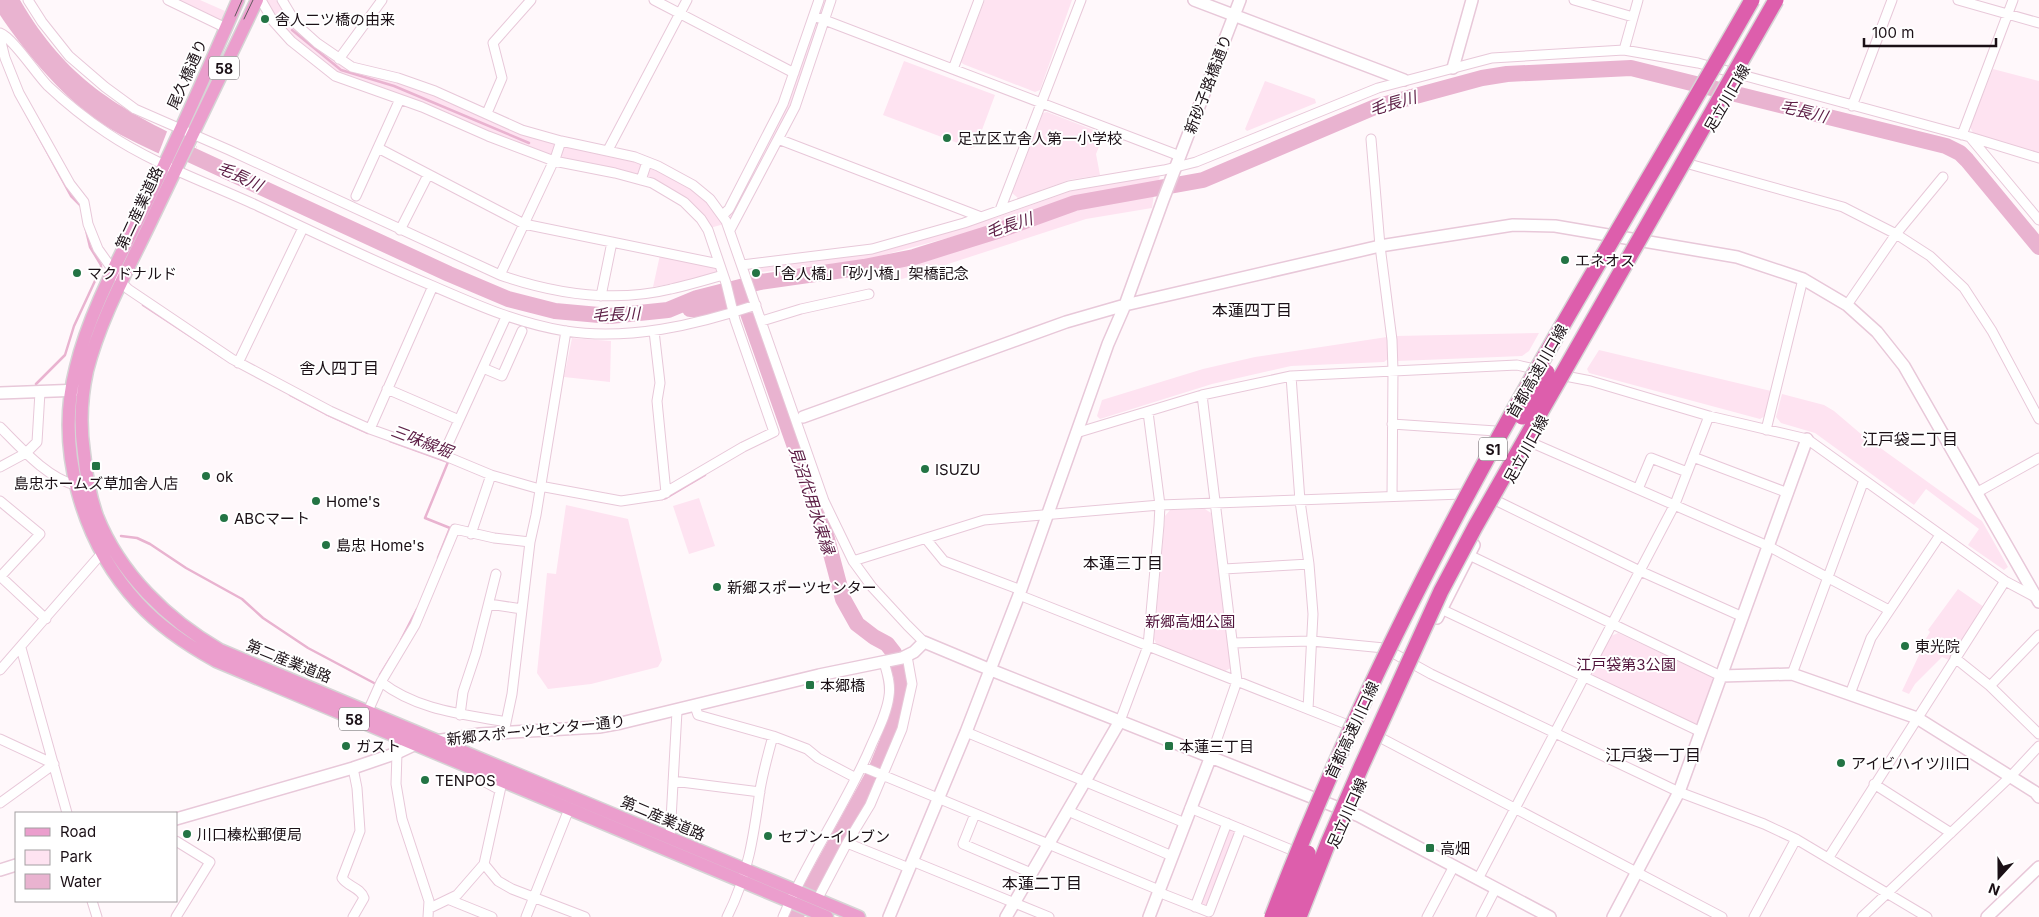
<svg xmlns="http://www.w3.org/2000/svg" width="2039" height="917" viewBox="0 0 2039 917" font-family="Inter,'Noto Sans JP',sans-serif">
<rect width="100%" height="100%" fill="#fff8fb"/>
<path fill="#fee3f1" d="M174 0H200L225 11 221 22Z
M264 0H276L292 22 340 62 398 80 487 116 636 160 655 168 703 196 724 224 710 228 649 178 551 156 336 74C308 54 282 31 264 0Z
M822 0H828L793 106 732 221 729 216 787 104Z
M985 0H1072L1040 90 1035 92 963 64 961 62Z
M904 61 995 95 976 146 971 148 883 115Z
M1993 69 2039 81V153L1973 133 1970 127Z
M1265 81 1315 99 1316 103 1247 131 1245 129Z
M1047 112 1104 134 1096 154 1100 175 1069 180 1018 198 1012 193 1043 113Z
M1158 175 1160 177 1157 184 1077 198 1000 224 865 260 754 273V269L873 252 995 218 1074 190Z
M1154 194 1152 208 1086 219 893 282 889 268 917 263 1065 213Z
M660 255 717 266V275L653 287Z
M1539 333 1529 351 1522 356 1398 361 1396 336Z
M1387 337 1388 359 1384 362 1291 366 1212 384 1100 419 1097 416 1102 400 1203 369 1255 357Z
M572 338 611 341 610 382 564 377Z
M1599 350 1771 391 1765 416 1760 419 1589 373 1587 369Z
M1782 394 1824 405 1834 411 1861 434 1982 521 2008 567 2004 570 1968 545 1979 529 1926 489 1914 505 1815 433 1781 423 1776 417Z
M699 498 715 546 689 554 673 506Z
M566 505 628 519 662 660 658 667 591 684 548 689 537 673 547 573 556 574Z
M1205 509 1211 513 1231 668 1225 671 1157 645 1154 639 1165 516 1170 510Z
M1958 589 1984 607 1949 660 1942 657 1915 684 1909 694 1902 691 1921 651 1919 650 1930 632 1928 630Z
M1618 633 1712 677 1714 682 1699 722 1694 725 1594 678 1592 673 1611 636Z
M1230 828 1236 832 1208 908 1199 904Z"/>
<path fill="#e9b3d0" d="M0 0H20C66 79 117 108 197 146L187 167C166 156 143 147 121 135 72 108 36 66 4 21L0 15Z"/>
<path fill="#fff8fb" d="M168 129 198 143 187 169 158 155Z"/>
<g fill="none" stroke-linecap="round" stroke-linejoin="round">
<path stroke="#e9b3d0" stroke-width="2.5" d="M292 30 341 70 394 86 529 143
M16 95 71 196 81 206
M143 305 222 357
M36 384 65 355 74 326 101 268V265L90 247 85 226
M290 395 326 414 368 433
M390 441 448 462
M662 499 666 498 705 475
M121 536 137 538 150 544 186 568 242 599 263 618 308 648 374 683
M438 558 450 528 425 518 448 462
M401 640 417 609
M380 675 391 657"/>
<path stroke="#e9b3d0" stroke-width="16" d="M174 147 449 274 508 299 555 311 610 316 668 310 697 298 760 282 864 267 914 257 1000 230 1075 203 1203 180 1375 107 1482 78 1507 74 1631 68 1946 146 1960 153 1967 160 2039 247
M690 309H700L743 299 826 535 843 599 857 624 874 637 887 644 894 653 902 678 897 711 887 743 876 770 795 917"/>
<defs>
<path id="street" d="M28 0 42 22 69 56 105 87 135 109 229 150 500 275C555 294 614 303 671 289 689 285 706 280 723 275
M168 0 226 28
M282 0 297 25 317 43 352 67 398 78 435 91 522 130 561 141 635 157 658 166 693 185 710 199 726 221 824 501 853 561 872 587 907 625 924 642
M654 0 794 73
M1574 0 1633 17
M1958 0 2039 23
M814 16 1180 156
M0 33C13 38 36 74 48 86 66 103 86 119 107 133 153 164 206 182 256 205 315 233 373 261 433 286 477 305 517 323 565 331 628 341 696 325 756 305
M0 38 5 58 19 93 70 184 84 202 88 224 98 249 122 283 128 289 232 359 330 411 370 429 443 455 491 475 536 488 545 487 621 501 661 495 743 447 774 432 735 320 726 283 708 230 701 219 684 202 652 183 615 173 554 161 488 136 422 107 335 76 291 41 273 21 261 0
M1624 50 1638 0
M339 59 382 0
M953 69 979 0
M1852 106 1892 0
M487 113 502 78 493 43 531 0
M1962 135 2013 0
M1970 137 2039 220
M778 139 981 217
M1371 139 1380 246 1392 340 1393 371 1392 496
M378 148 524 224 719 264
M608 150 687 0
M1689 164 1843 207 1896 234 1930 256 1964 288 1992 331 2039 419
M641 180 647 162
M356 196 400 99
M1000 210 1081 0
M723 215 729 209 783 104 819 0
M400 230 428 175
M730 230 795 107 831 0
M742 265 872 249 964 223 1069 186 1164 170 1196 162 1378 88 1492 58 1624 50 1698 63 1970 137 2039 158
M500 275 556 156 561 141
M601 296 612 242
M1847 305 1896 234 1943 177
M762 321 801 309 869 294
M654 331 660 383 657 401 666 493
M238 363 303 228
M483 368 502 376 522 331
M1560 375 1591 381 1709 416 1807 439 2005 581 2037 598
M1291 376 1300 501 1309 564 1313 614 1308 709
M387 389 459 420
M1202 395 1237 681 1211 756
M1392 424 1496 431
M0 427C20 447 48 479 76 485
M370 429 433 286
M1766 430 1803 279
M1076 433 1202 395 1291 376 1517 365 1539 370
M1530 442 1768 546 1889 610
M443 455 506 317
M1693 457 1788 493
M0 467 26 453 37 442 40 392
M1638 489 1651 458 1687 472
M1976 493 2039 458
M0 501 40 534 0 577
M1497 501 1640 571 1743 617
M471 534 491 475
M926 539 944 561 1021 590
M1469 555 1721 676
M853 561 984 520 1160 505 1462 494
M1224 569 1309 564
M0 576 46 619
M1019 595 1348 725
M489 604 522 609
M1441 609 1701 732
M1233 643 1312 641 1384 648 1431 674 1679 792 1764 824 1796 839 1927 917
M21 648 67 813
M1955 658 1990 686 2039 734
M0 670 102 553
M1792 674 1864 480
M381 682C417 710 462 714 506 722
M1990 686 2039 635
M1850 694 1871 638 1940 535
M695 706 698 715 773 736 807 749 818 758 856 778
M368 711 381 682 415 625 455 529 494 538 530 542
M460 715 463 692 476 653 496 574
M1120 721 1148 646 1159 525 1160 505 1148 412
M504 732 512 694 530 542 536 515 566 331
M966 732 1185 823
M1381 738 1722 917
M0 739 54 764 0 803
M397 753 396 784 402 819 429 901 428 917
M863 767 1159 890
M353 768 357 788 360 831 342 878C348 887 360 887 364 898L353 917
M673 781 760 792
M485 782 500 790
M502 782 484 864 498 881 512 889 585 917
M1874 784 1951 833
M1190 808 1294 851
M1068 811 1172 856
M975 814 963 844 1031 873
M670 838 677 711
M847 843 909 868
M1829 857 2005 581
M912 861 1049 917
M1478 879 1675 504 1709 416
M1158 892 1209 912 1241 829
M450 900 492 917
M817 900 847 843 870 805 902 729 912 684 907 656
M92 901 97 917
M1195 907 1227 823
M430 908 457 895 484 864
M176 917 210 862 176 841
M526 917 569 809
M727 917C748 876 754 834 760 790 763 772 768 754 773 736
M783 917C808 858 846 805 871 746 878 730 887 713 889 696 891 684 887 673 884 662
M1427 917 1454 866
M1481 917 1496 888
M1754 917 1796 839
M1862 917 2011 776 2039 746"/>
<path id="secondary" d="M1194 0 1404 80
M1453 68 1472 0
M0 393 81 390
M803 417 1066 322 1125 305 1380 246 1513 225 1555 226 1737 257 1803 279 1847 305 1877 332 1904 366 2039 602
M1437 618 1474 545
M1721 676 1792 674 1917 718 2035 792 2039 797
M176 819 353 768 397 753 416 744 480 734 599 727 621 723 819 675 902 658 914 652 924 642 991 670 1359 816 1550 917
M0 870 16 865
M889 917 966 732 1019 595 1108 344 1125 305 1163 200 1240 0
M1006 917 1120 721
M1149 917 1211 756
M1613 917 1679 792 1807 439
M1987 917 2039 867"/>
<path id="primary" d="M238 0C210 65 181 130 151 193 125 248 90 308 76 367 55 448 81 541 138 603 160 627 187 645 216 661L827 917
M257 0C223 72 188 143 154 215 130 266 101 316 87 371 81 398 80 426 84 453 86 474 90 496 97 516 120 574 168 620 220 650L859 917"/>
</defs>
<use href="#street" stroke="#e8c8d9" stroke-width="11"/>
<use href="#secondary" stroke="#e8c8d9" stroke-width="14"/>
<use href="#primary" stroke="#d6d4d5" stroke-width="15"/>
<use href="#street" stroke="#fff" stroke-width="9"/>
<use href="#secondary" stroke="#fff" stroke-width="11"/>
<use href="#primary" stroke="#eb9ecd" stroke-width="12"/>
<path stroke="#61575c" stroke-width="1" d="M235 16 242 0
M244 19 253 0"/>
<defs>
<path id="highway-bridge" d="M1522 417 1547 372
M1272 917C1342 734 1430 557 1527 387 1601 257 1678 130 1752 0
M1284 917 1308 853
M1299 917 1328 843 1362 765 1441 591 1475 527 1776 0"/>
</defs>
<use href="#highway-bridge" stroke="#d6d4d5" stroke-width="18" stroke-linecap="butt"/>
<use href="#highway-bridge" stroke="#dd5eac" stroke-width="15"/>
</g>
<g fill="#237444" stroke="#fff" stroke-width="2">
<circle cx="265" cy="19" r="5"/>
<circle cx="947" cy="138" r="5"/>
<circle cx="1565" cy="260" r="5"/>
<circle cx="77" cy="273" r="5"/>
<circle cx="756" cy="273" r="5"/>
<rect x="91" y="461" width="10" height="10" rx="2.5"/>
<circle cx="925" cy="469" r="5"/>
<circle cx="206" cy="476" r="5"/>
<circle cx="316" cy="501" r="5"/>
<circle cx="224" cy="518" r="5"/>
<circle cx="326" cy="545" r="5"/>
<circle cx="717" cy="587" r="5"/>
<circle cx="1905" cy="646" r="5"/>
<rect x="805" y="680" width="10" height="10" rx="2.5"/>
<circle cx="346" cy="746" r="5"/>
<rect x="1164" y="741" width="10" height="10" rx="2.5"/>
<circle cx="1841" cy="763" r="5"/>
<circle cx="425" cy="780" r="5"/>
<circle cx="187" cy="834" r="5"/>
<circle cx="768" cy="836" r="5"/>
<rect x="1425" y="843" width="10" height="10" rx="2.5"/>
</g>
<g text-anchor="middle" dominant-baseline="central" stroke-width="4" stroke-linejoin="round" paint-order="stroke">
<g fill="#fff" stroke="#5f585c" stroke-width="1">
<rect x="209" y="56.5" width="30" height="23" rx="4"/>
<rect x="1479" y="437.5" width="28" height="23" rx="4"/>
<rect x="339" y="707.5" width="30" height="23" rx="4"/>
</g>
<g font-size="14" font-weight="bold" fill="#1b1016">
<text x="224" y="68">58</text>
<text x="1493" y="449">S1</text>
<text x="354" y="719">58</text>
</g>
<g font-size="15" fill="#1b1016" stroke="#fff" text-anchor="start">
<text x="275" y="19">舎人二ツ橋の由来</text>
<text x="957" y="138">足立区立舎人第一小学校</text>
<text x="1575" y="260">エネオス</text>
<text x="87" y="273">マクドナルド</text>
<text x="766" y="273">「舎人橋」「砂小橋」架橋記念</text>
<text x="935" y="469">ISUZU</text>
<text x="216" y="476">ok</text>
<text x="96" y="483" text-anchor="middle">島忠ホームズ草加舎人店</text>
<text x="326" y="501">Home's</text>
<text x="234" y="518">ABCマート</text>
<text x="336" y="545">島忠 Home's</text>
<text x="727" y="587">新郷スポーツセンター</text>
<text x="1915" y="646">東光院</text>
<text x="820" y="685">本郷橋</text>
<text x="356" y="746">ガスト</text>
<text x="1179" y="746">本蓮三丁目</text>
<text x="1851" y="763">アイビハイツ川口</text>
<text x="435" y="780">TENPOS</text>
<text x="197" y="834">川口榛松郵便局</text>
<text x="778" y="836">セブン-イレブン</text>
<text x="1440" y="848">高畑</text>
</g>
<g font-size="15" fill="#1b1016" stroke="#fff">
<text transform="translate(187 74) rotate(-66)">尾久橋通り</text>
<text transform="translate(1208 84) rotate(-69)">新砂子路橋通り</text>
<text transform="translate(1727 98) rotate(-60)">足立川口線</text>
<text transform="translate(139 208) rotate(-65)">第二産業道路</text>
<text transform="translate(1537 371) rotate(-60)">首都高速川口線</text>
<text transform="translate(1526 449) rotate(-61)">足立川口線</text>
<text transform="translate(289 661) rotate(22)">第二産業道路</text>
<text transform="translate(536 730) rotate(-6)">新郷スポーツセンター通り</text>
<text transform="translate(1352 730) rotate(-65)">首都高速川口線</text>
<text transform="translate(1347 813) rotate(-66)">足立川口線</text>
<text transform="translate(663 818) rotate(23)">第二産業道路</text>
</g>
<g font-size="15" fill="#51133b" stroke="#fff">
<text x="1190" y="621">新郷高畑公園</text>
<text x="1626" y="664">江戸袋第3公園</text>
</g>
<g font-size="16" font-style="italic" fill="#5e2047" stroke="#fff">
<text transform="translate(1393 103) rotate(-16)">毛長川</text>
<text transform="translate(1804 111) rotate(14)">毛長川</text>
<text transform="translate(240 176) rotate(25)">毛長川</text>
<text transform="translate(1009 225) rotate(-18)">毛長川</text>
<text transform="translate(616 314) rotate(-2)">毛長川</text>
<text transform="translate(422 441) rotate(21)">三味線堀</text>
<text transform="translate(812 500) rotate(72)">見沼代用水東縁</text>
</g>
<g font-size="16" fill="#1b1016" stroke="#fff">
<text x="1252" y="310">本蓮四丁目</text>
<text x="339" y="368">舎人四丁目</text>
<text x="1910" y="439">江戸袋二丁目</text>
<text x="1123" y="563">本蓮三丁目</text>
<text x="1653" y="755">江戸袋一丁目</text>
<text x="1042" y="883">本蓮二丁目</text>
</g>
</g>
<rect x="15" y="812" width="162" height="90" fill="#ffffff" stroke="#a49fa2"/>
<rect x="25" y="828" width="25" height="8" fill="#eb9ecd" stroke="#a49fa2"/>
<text x="60" y="837" font-size="15" fill="#1b1016">Road</text>
<rect x="25" y="850" width="25" height="15" fill="#fee3f1" stroke="#a49fa2"/>
<text x="60" y="862" font-size="15" fill="#1b1016">Park</text>
<rect x="25" y="874" width="25" height="15" fill="#e9b3d0" stroke="#a49fa2"/>
<text x="60" y="887" font-size="15" fill="#1b1016">Water</text>
<g transform="translate(1999 877) rotate(201)" stroke="#ffffff" stroke-width="4" paint-order="stroke">
<path d="M0-4L9 19L0 12L-9 19Z" fill="#1b1016"/>
<text y="-8" font-size="14" font-weight="bold" text-anchor="middle" fill="#1b1016">N</text>
</g>
<path d="M1864 38v8h132v-8" fill="none" stroke="#1b1016" stroke-width="2.5"/>
<text x="1872" y="38" font-size="15" fill="#1b1016" stroke="#ffffff" stroke-width="4" paint-order="stroke">100 m</text>
</svg>
